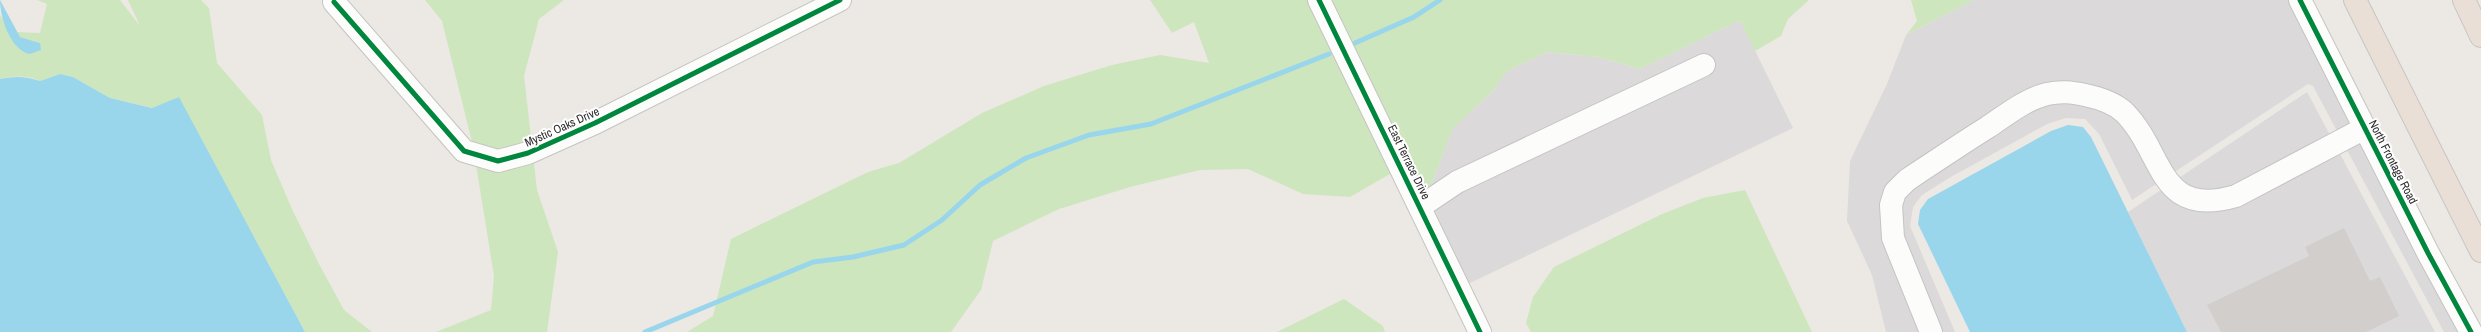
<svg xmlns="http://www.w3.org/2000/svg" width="2481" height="332" viewBox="0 0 2481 332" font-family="'Archivo Narrow',sans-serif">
<rect width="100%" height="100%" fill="#ece8e4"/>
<path fill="#dcd9db" d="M1974 0H2289L2459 332H2444L2313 86 2308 84 2132 200 2099 134 2085 119 2066 118 2047 124 1949 178 1922 195 1913 207 1910 226 1955 332H1886L1872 275 1847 221 1850 161 1887 84 1906 35Z
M1740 20 1793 128 1468 284 1421 188 1429 191 1453 128 1492 92 1507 71 1547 52 1598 57 1640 69Z
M2307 92 2435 332H2187L2128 212Z"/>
<path fill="#cee6be" d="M37 0H120L140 26 128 0H201L209 8 217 63 262 115 271 160 292 209 319 264 344 310 372 332H305L179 98 153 108 110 98 73 77 60 74 40 81C25 75 15 76 0 79V15L5 22 12 41 40 43 20 37 16 32 40 33 47 4Z
M425 0H564L539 19 524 76 537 190 558 252 547 332H436L491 310 494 276 473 146 442 21Z
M1150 0H1308L1393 176 1390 174 1350 197 1303 194 1248 169 1200 170 1130 187 1059 209 993 241 981 290 951 332H687L713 316 731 239 868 172 899 163 982 113 1044 86 1112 65 1160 55 1209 63 1194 22 1172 33Z
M1330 0H1809L1788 19 1781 36 1755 51 1740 20 1640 69 1598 57 1547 52 1507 71 1492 92 1453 128 1429 191 1421 188Z
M1911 0H1974L1906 35 1917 21Z
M1745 190 1812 332H1531L1526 323 1533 297 1554 267 1662 214 1703 198Z
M1344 299 1383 326 1385 332H1277Z"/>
<path fill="#99d6ec" d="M0 0 20 37 40 43 41 50 30 54C10 50 0 17 0 0Z
M60 74 73 77 110 98 152 108 179 97 305 332H0V79C16 76 25 76 40 81Z
M2068 125 2083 127 2091 137 2187 332H1970L1918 224 1920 210 1928 199 2051 131Z"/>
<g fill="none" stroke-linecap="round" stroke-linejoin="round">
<path stroke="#99d6ec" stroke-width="5" d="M1355 43 1414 17 1440 0
M645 332 813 262 853 257 904 245 942 220 980 185 1026 158 1089 135 1151 124 1329 54"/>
</g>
<path fill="#d1cecb" d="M2344 228 2370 281 2380 277 2399 316 2366 332H2221L2207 305 2309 256 2305 247Z"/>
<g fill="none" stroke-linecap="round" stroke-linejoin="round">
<defs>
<path id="minor" d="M1319 0 1480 332
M2300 0 2428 253 2471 332
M334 2 464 151 498 161 528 153 595 123 840 0
M1420 207 1457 182 1704 65
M1931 332 1893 238 1891 205 1895 192 1907 180C1934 162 1961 144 1988 127 2006 115 2026 99 2047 94 2061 91 2071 92 2085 95 2099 98 2113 102 2124 112 2165 153 2157 219 2236 196L2365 128"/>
<path id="highway" d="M2355 0 2481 251
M2464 0 2481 36"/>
</defs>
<use href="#minor" stroke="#c5c4c5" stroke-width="24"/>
<use href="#highway" stroke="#c6c5c4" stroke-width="24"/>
<use href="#minor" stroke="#fcfcfb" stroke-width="22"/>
<use href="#highway" stroke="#eadfd6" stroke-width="22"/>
<defs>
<path id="cycleway" d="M1319 0 1480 332
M2300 0 2428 253 2471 332
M334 2 464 151 498 161 528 153 595 123 840 0"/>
</defs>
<use href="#cycleway" stroke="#fff" stroke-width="8"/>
<use href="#cycleway" stroke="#00873e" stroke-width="5"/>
</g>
<g text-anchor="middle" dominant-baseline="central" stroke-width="4" stroke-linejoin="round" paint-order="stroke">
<g font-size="12" fill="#2e2e2e" stroke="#fff">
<text transform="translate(562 127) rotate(-24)">Mystic Oaks Drive</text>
<text transform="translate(1409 162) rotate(64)">East Terrace Drive</text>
<text transform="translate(2393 162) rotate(63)">North Frontage Road</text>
</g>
</g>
</svg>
